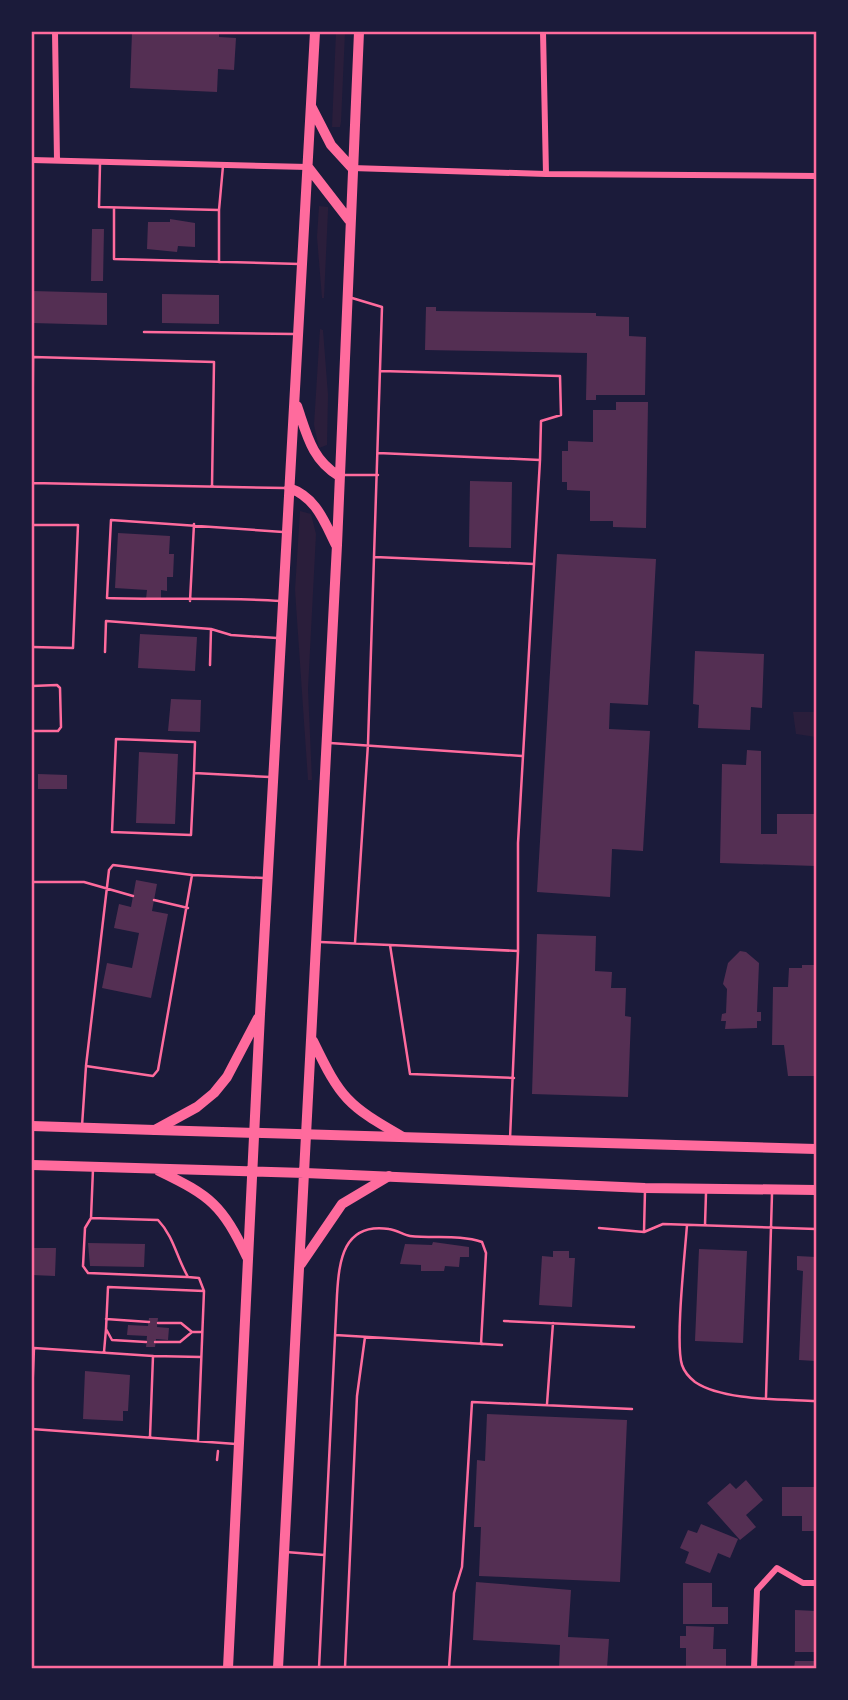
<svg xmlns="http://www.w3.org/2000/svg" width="848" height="1700" viewBox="0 0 848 1700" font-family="'IBM Plex Sans',sans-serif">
<rect width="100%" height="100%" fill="#1b1b3a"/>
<path fill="#2a1e3b" d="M336 32H345L341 122 340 127H332Z
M319 206 328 207V211L324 298H322L317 237Z
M320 329 323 330 328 395 327 445 319 448 314 425Z
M300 511 311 514 316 534 308 689 312 780H308L295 590Z
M793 712H816V737L796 734Z"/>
<path fill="#542f53" d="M132 32H219V37L236 38 234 70 218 69 217 92 130 88Z
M170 219 195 223V247L178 246 177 252 147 249 148 222H170Z
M92 229H104L103 281H91Z
M32 291 107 293V325L32 323Z
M162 294 219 295V324L162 323Z
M426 307H436V311L596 313V316L629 317V336L646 337 645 395H596V400H586L587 353 425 350Z
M616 402H648L646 528 613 527V521H590V491L567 490V482H562V451H568V441L593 442V410H616Z
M470 481 512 482 511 548 469 547Z
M118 533 170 536 169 554H174L173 577H167V591L161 590V599H146L147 590 115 588Z
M557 554 656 559 648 705 610 703 609 729 650 731 643 851 612 849 610 897 537 892Z
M140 634 197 637 195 671 138 668Z
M695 651 764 654 762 708 751 707 750 730 698 728 699 705 693 704Z
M171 699 201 700 200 732 168 731Z
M747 750 761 751V834H777V814H816V866L720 863 722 764 746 765Z
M139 752 178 754 175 824 136 823Z
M38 774 67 775V789H38Z
M136 880 157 884 152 911 168 914 151 998 102 988 107 963 132 968 139 933 114 928 119 904 131 907Z
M537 934 596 936 595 971 612 972 611 988H626L625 1016 631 1017 628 1097 532 1094Z
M740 951 746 952 759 963 757 1012H761V1021H757V1028L725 1029 726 1021H721L722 1014 726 1013 727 989 723 984 728 963Z
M802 965H816V1076H788L784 1045H772L773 987H788L789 968H802Z
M433 1242 469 1247V1257H460L459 1267 445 1266 444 1271H421V1265L400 1264 405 1244 432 1245Z
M88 1243 145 1244 144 1267 90 1266Z
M32 1248H56L55 1276 32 1275Z
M699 1249 747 1251 743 1343 695 1341Z
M553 1251H569V1258H575L572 1307 539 1305 542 1256 553 1257Z
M797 1256 816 1257V1361L799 1360 803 1271 797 1270Z
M149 1318H158L157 1327 169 1328 168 1340 156 1339 155 1347H146L147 1336 127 1335 128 1325 148 1326Z
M85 1371 130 1375 128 1411H123V1421L83 1419Z
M487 1414 627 1420 620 1582 479 1576 481 1527H474L477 1460 485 1461Z
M746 1480 763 1500 746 1515 756 1527 740 1540 707 1503 730 1483 736 1489Z
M782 1487H816V1531H802V1516H782Z
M701 1524 738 1539 730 1558 718 1553 710 1573 685 1563 689 1552 680 1548 688 1530 697 1533Z
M476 1582 571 1590 568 1637 609 1639 607 1668H559L560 1645 473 1640Z
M683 1583H712V1607H728V1624H683Z
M795 1610 816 1611V1652H795Z
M686 1626 714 1627 713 1649H726V1667L686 1666V1648H680V1636H686Z
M795 1661H816V1668H794Z"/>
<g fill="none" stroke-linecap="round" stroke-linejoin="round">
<path stroke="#ff6b9d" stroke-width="2.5" d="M217 1460 218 1451"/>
<path stroke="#ff6b9d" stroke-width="2.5" d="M100 164 99 207 219 210 223 166
M114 208V259L300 264
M219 210V262
M352 298 382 307 368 744 355 943
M144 332 294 334
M378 453 540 460 541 421 561 415 560 376 381 371
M343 475H378
M32 483 33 357 214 362 212 486
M32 491V483L285 488
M32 525H78L73 648 32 647
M375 557 534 564
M190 601 194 524
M280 601C222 597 165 600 107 598L111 520 283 532
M105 652 106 621 211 629 231 635 277 638
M210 665 211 629
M32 686 57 685 60 688 61 727 58 731H32
M330 743 522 756
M194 773 191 835 112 832 116 739 195 742 194 773 270 777
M32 882H84L133 896
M154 900 188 908
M320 942 390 945 410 1074 514 1078
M390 945 518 951
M32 1033V1044
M86 1066 109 870 113 865 192 875
M82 1126 86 1066 153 1076 158 1070 192 875 265 878
M510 1139 518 951V843L540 460
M93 1169 91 1218 158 1220C174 1237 176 1256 188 1277L199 1278 204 1291 198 1441
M91 1218 85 1228 83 1266 88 1273 187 1277
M687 1225C685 1253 675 1343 682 1365 684 1371 690 1378 695 1382 723 1401 783 1399 816 1401
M705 1225 706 1193
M599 1228 644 1232 663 1224 816 1229
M644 1232 645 1190
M106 1319 149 1322
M504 1321 634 1327
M158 1323H181L192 1332
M335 1335 502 1345
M146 1342 112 1340 106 1329 108 1287 204 1291
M155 1342H180L192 1332H201
M104 1352 106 1329
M153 1356 201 1357
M32 1396 34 1348 153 1356 150 1437
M766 1397 772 1194
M547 1404 553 1323
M32 1429 236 1444
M286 1552 324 1555
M319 1668 337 1295C339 1261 343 1222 389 1229 397 1230 403 1235 410 1236 434 1239 459 1234 482 1242L486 1253 481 1344
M345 1668 357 1396 365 1337
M449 1668 454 1593 462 1567 472 1402 632 1409"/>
<path stroke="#ff6b9d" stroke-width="6" d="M55 32 57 160
M543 32 546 174
M32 160 308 167
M352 168 546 174 816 176
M754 1668 757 1590 777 1568 803 1583H816"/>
<path stroke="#ff6b9d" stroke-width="10" d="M155 1130 816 1149
M305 1173 645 1188 816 1190"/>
<path stroke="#ff6b9d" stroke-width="10" d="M311 106 331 145 352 168
M308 167 349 220
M297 406C307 435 312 460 339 476
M289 488C316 497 324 521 336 545
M313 1041C341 1099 347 1105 403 1137
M32 1126 155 1130 197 1107 214 1093 227 1077 258 1018
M32 1165 305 1173
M159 1171C211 1196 222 1205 247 1257
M301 1264 342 1204 389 1176
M228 1668 260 1014 315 32
M278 1668 337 545 359 32"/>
</g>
<rect width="848" height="1700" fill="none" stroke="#1b1b3a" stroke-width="66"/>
<rect x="33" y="33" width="782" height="1634" fill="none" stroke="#ff6b9d" stroke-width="2.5"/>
</svg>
